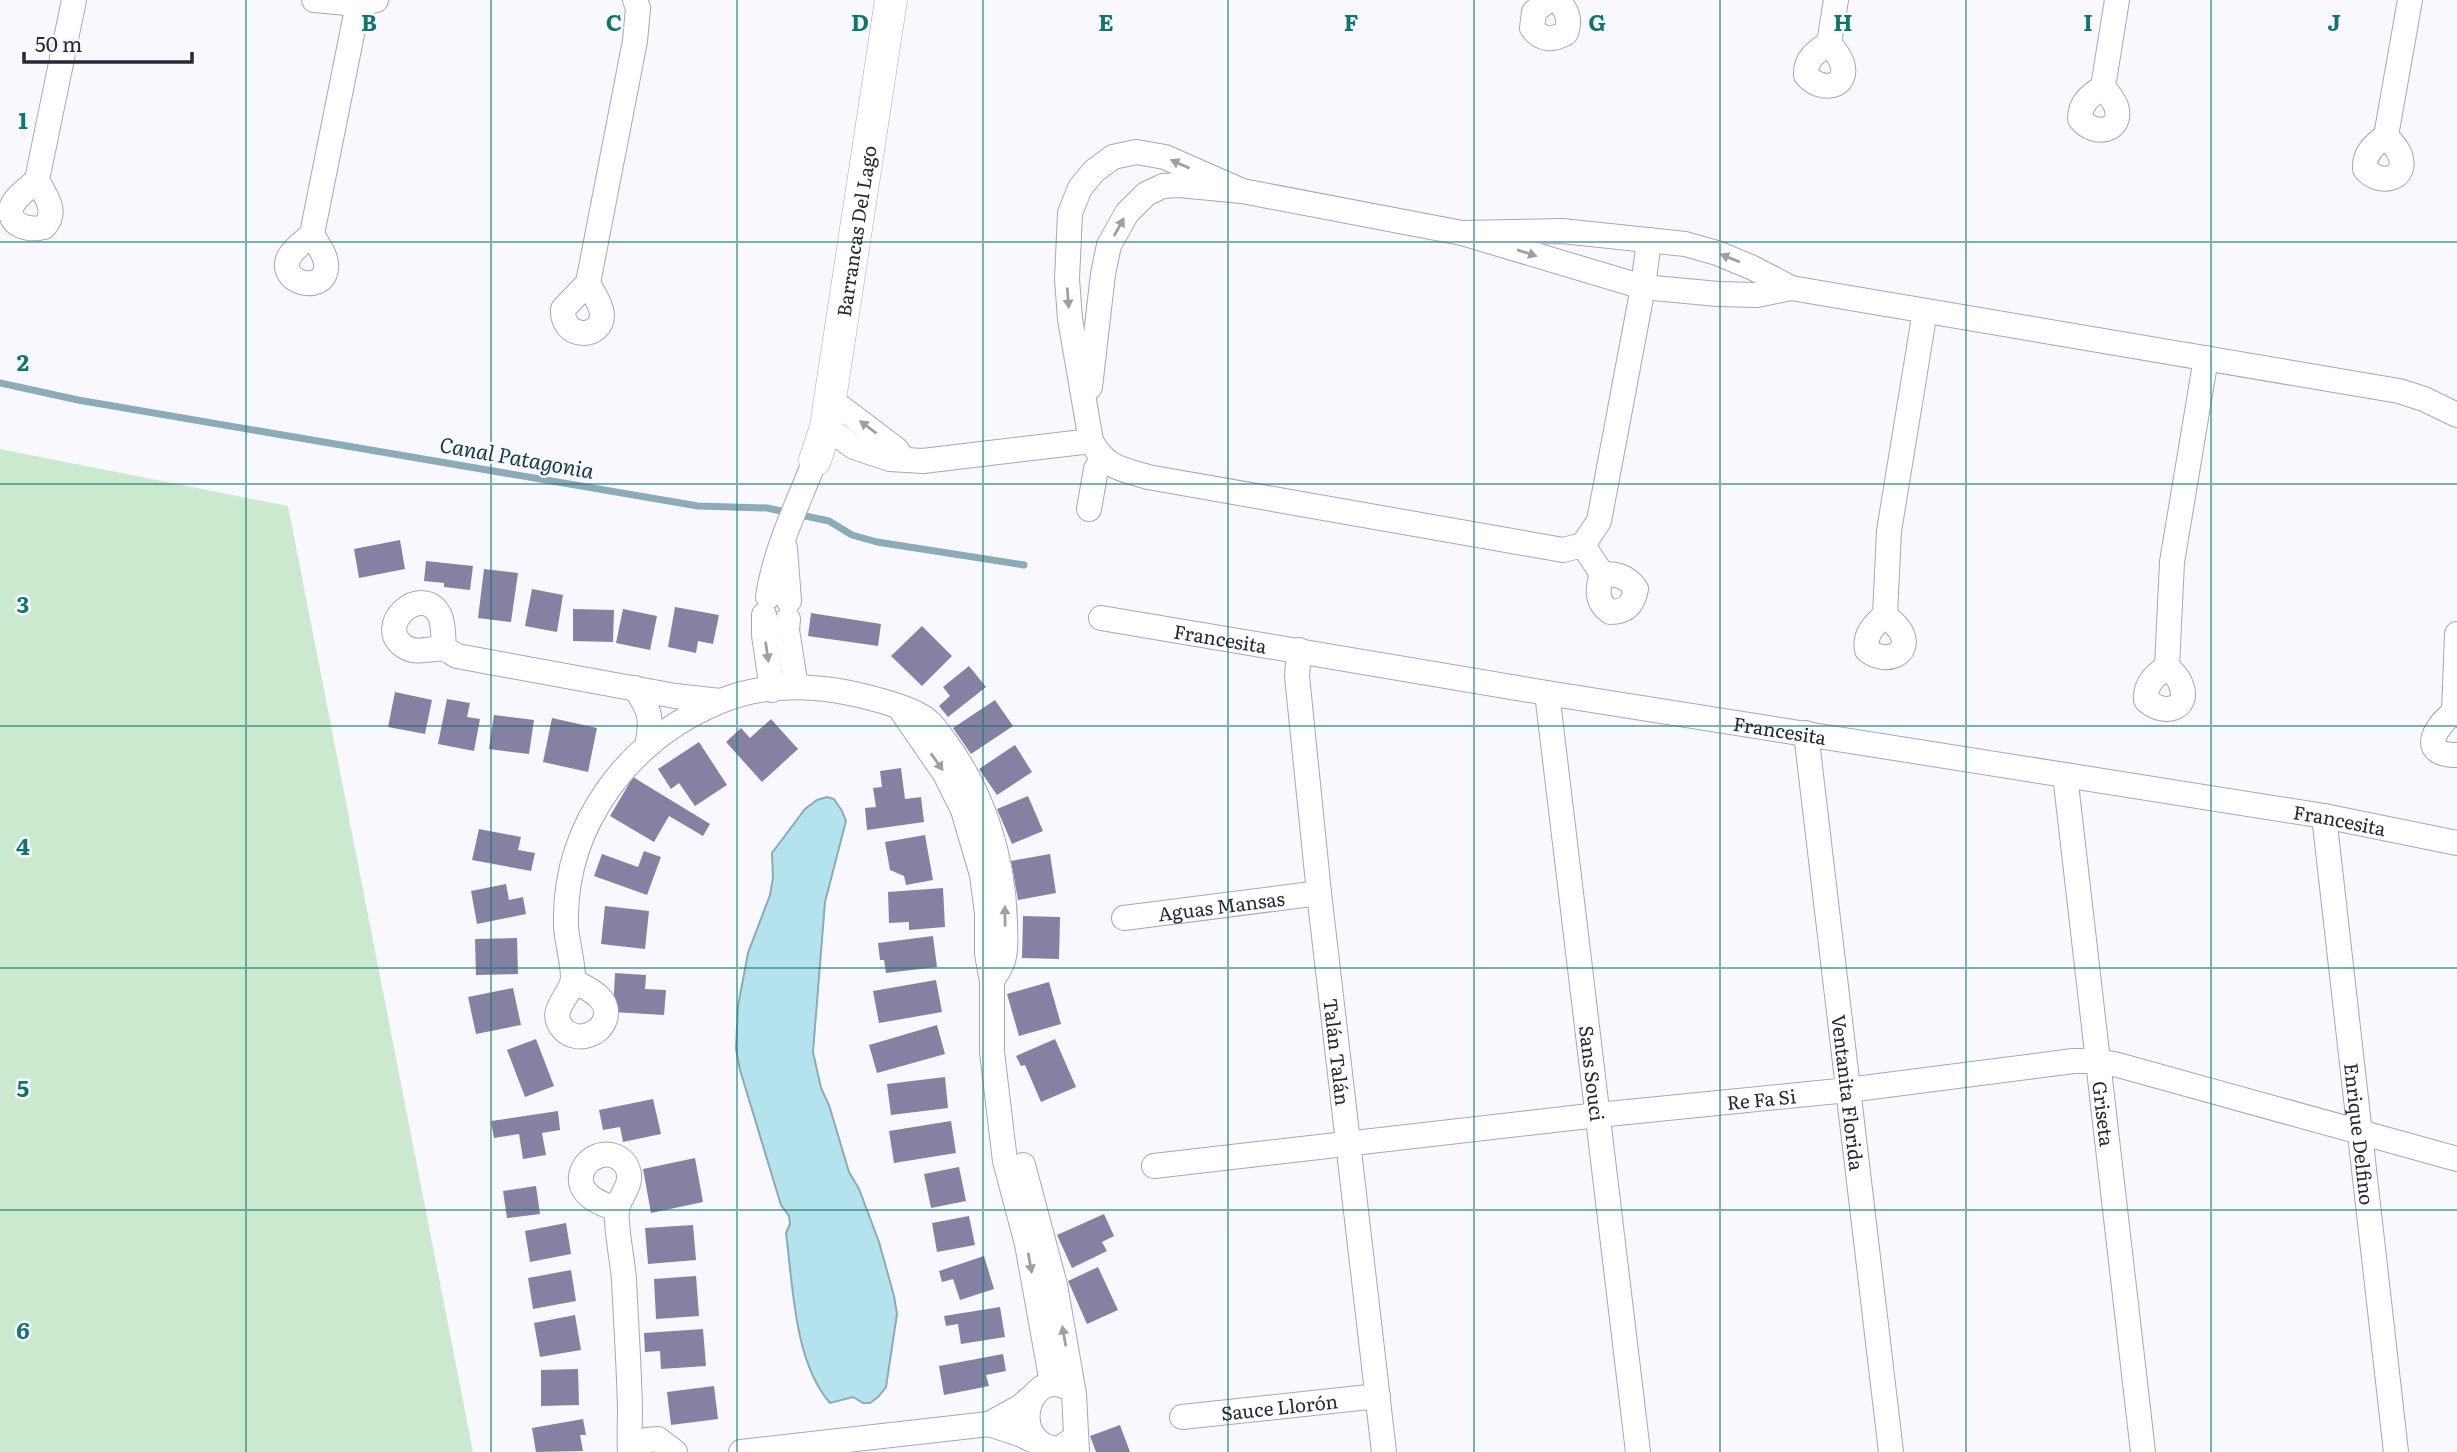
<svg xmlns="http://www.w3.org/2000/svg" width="2457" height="1452" viewBox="0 0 2457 1452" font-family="Literata,serif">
<rect width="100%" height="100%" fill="#f9f8fe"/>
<path fill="#cae9ce" d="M0 449 288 506 473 1452H0Z"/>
<path fill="#b4e3ee" stroke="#8babb6" stroke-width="2" d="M827 797 834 799 842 811 846 821 825 902 813 1052 821 1088 829 1105 849 1172 859 1189 879 1242 894 1296 897 1314 886 1387 878 1397 870 1403H863L853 1397 830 1403C794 1362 793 1285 786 1233L790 1224 789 1216 781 1205 740 1070 736 1049 738 1006 748 953 770 895 773 878 772 853 805 809 817 800Z"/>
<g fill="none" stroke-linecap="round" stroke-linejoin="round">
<path stroke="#8babb6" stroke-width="7" d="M0 383 78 400 698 506 767 508 829 521 852 535 877 542 1024 565"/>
</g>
<path fill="#8681a2" d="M400 540 405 569 359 578 354 549Z
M426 561 473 566 470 590 444 587V583L424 581Z
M484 569 518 573 511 622 478 618Z
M532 589 563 595 557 632 525 626Z
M675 607 719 615 713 644 698 641 696 653 668 647Z
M573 609 614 610 613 642 573 641Z
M623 609 657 616 650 650 616 643Z
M811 613 881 624 878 646 808 636Z
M922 626 952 656 922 686 891 656Z
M969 666 986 687 948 717 939 706 950 696 943 687Z
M395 692 432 700 425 734 388 727Z
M447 699 470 703 467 717 480 719 474 751 438 744Z
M995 700 1013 726 971 754 953 728Z
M494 715 534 720 529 754 489 749Z
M552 718 597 728 588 772 543 762Z
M771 719 798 749 762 782 726 742 741 728 750 738Z
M699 742 727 785 695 806 679 783 671 789 658 769Z
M1015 745 1032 772 997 795 979 769Z
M901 768 905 799 921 797 924 822 867 830 865 808 876 807 873 788 882 787 880 771Z
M633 777 710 824 703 836 669 816 654 842 610 816Z
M1028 796 1043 831 1012 844 997 809Z
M479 829 521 837 518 850 535 853 531 871 472 860Z
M925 835 933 880 906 885 904 876 890 870 885 842Z
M644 851 661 857 647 895 594 876 602 854 638 867Z
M1050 854 1056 893 1018 900 1011 861Z
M506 884 509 900 523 897 526 914 477 924 471 891Z
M943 888 945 927 909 930V922L889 923 888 892Z
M605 906 649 911 645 949 601 944Z
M1023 916 1060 917 1059 959 1022 958Z
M933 936 937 967 886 973 884 960H880L878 943Z
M517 938 518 974 476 975 475 939Z
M615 973 646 975 645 989 666 990 664 1015 613 1012Z
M936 980 942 1012 879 1023 873 991Z
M1049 982 1061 1024 1019 1036 1007 994Z
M513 988 521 1025 476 1034 468 997Z
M937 1025 945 1054 877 1073 869 1045Z
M536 1039 554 1086 525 1097 507 1050Z
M1055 1039 1076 1087 1041 1102 1025 1065 1021 1066 1016 1056Z
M945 1077 948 1108 891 1115 887 1084Z
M653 1099 661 1134 623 1142 620 1127 603 1130 599 1110Z
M558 1111 560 1130 542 1133 546 1155 523 1159 519 1134 494 1138 491 1121Z
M951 1121 956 1153 894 1163 889 1131Z
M695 1158 703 1202 651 1213 643 1169Z
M959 1167 966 1201 931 1208 924 1174Z
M536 1186 540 1214 507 1218 503 1191Z
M1104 1214 1114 1236 1102 1242 1107 1251 1072 1268 1057 1235Z
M969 1216 975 1245 937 1252 932 1223Z
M566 1223 571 1254 530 1262 525 1231Z
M693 1225 696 1260 648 1264 645 1228Z
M984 1256 994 1289 960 1300 953 1279 942 1282 939 1271Z
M1098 1267 1118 1310 1087 1324 1068 1281Z
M571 1270 576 1301 533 1309 528 1278Z
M696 1276 699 1316 656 1319 654 1279Z
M1000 1307 1005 1337 961 1344 958 1324 946 1326 944 1316Z
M575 1315 581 1350 540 1357 534 1323Z
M703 1329 706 1366 661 1369 660 1351 645 1352 644 1333Z
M1003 1354 1006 1371 986 1375 989 1386 944 1395 939 1366Z
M578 1369 579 1405 541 1406V1370Z
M714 1386 718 1419 671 1425 667 1392Z
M583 1419 586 1435H580L583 1451 536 1452 532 1428Z
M1120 1425 1130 1452H1096L1090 1436Z"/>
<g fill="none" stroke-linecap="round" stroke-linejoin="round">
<defs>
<g id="minor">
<path d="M314 0 358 4 376 0"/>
<path d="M1548 0 1534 12 1532 28C1541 40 1552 41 1566 33 1571 19 1567 11 1558 0"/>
<path d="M1829 43C1834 49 1839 55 1842 63 1850 88 1820 93 1806 75 1805 59 1816 52 1829 43L1836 0"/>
<path d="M2103 87C2108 93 2113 99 2116 106 2124 132 2094 137 2080 119 2080 102 2090 96 2103 87L2117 0"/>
<path d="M2386 136C2391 142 2397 147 2400 155 2409 180 2379 186 2365 169 2364 153 2374 145 2386 136L2410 0"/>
<path d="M37 180C45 196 59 211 44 227 30 231 6 226 12 206 16 196 30 187 37 180L74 0"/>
<path d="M1242 191 1165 157 1136 152 1113 157 1094 171 1080 188 1070 213 1067 279 1070 319 1091 441C1106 468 1121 469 1148 477L1563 550 1583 545 1602 574"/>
<path d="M1462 233 1562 231 1685 244 1717 253 1753 268 1791 288 2399 391 2424 399 2457 415"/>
<path d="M312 234C317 244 328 257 326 269 322 295 277 282 289 257 294 248 305 241 312 234L358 4"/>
<path d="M588 283C592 292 601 303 602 314 603 340 561 340 563 309L588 283 635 41 638 8 635 0"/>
<path d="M1090 387 1103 274 1109 245 1127 213 1146 194 1163 186 1179 185 1242 191 1462 233 1643 287 1718 294 1757 295 1791 288"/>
<path d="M830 399 896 449 903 459"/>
<path d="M826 427 854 447 890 459 923 461 1091 441"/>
<path d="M1089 509 1096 469 1103 458"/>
<path d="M1583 545 1599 521 1643 287 1649 240"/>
<path d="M785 548 789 601"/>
<path d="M1602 574C1617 574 1627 576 1636 589 1633 605 1626 612 1610 612 1596 602 1597 589 1602 574Z"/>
<path d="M768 597C775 549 797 506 815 460"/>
<path d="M764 615V635L772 690"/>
<path d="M1885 615C1890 620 1897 625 1901 632 1913 655 1884 665 1867 650 1864 634 1874 625 1885 615L1889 531 1925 311"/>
<path id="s1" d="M1101 618 1547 693 2324 816 2457 843"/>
<path d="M788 619 787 630 796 687"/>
<path d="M2457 634 2454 712 2457 715"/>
<path d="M444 649C443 639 444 625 440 616 423 581 372 626 405 647 418 655 430 647 443 649 447 649 453 654 457 656L675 696 720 701"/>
<path id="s2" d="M1299 650 1297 676 1319 893 1384 1452"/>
<path d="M2167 666C2155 676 2145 683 2146 700 2162 716 2191 710 2181 685 2179 677 2172 672 2167 666L2172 562 2206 358"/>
<path d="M635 688C650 710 653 719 647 746"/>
<path id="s3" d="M1547 693 1638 1452"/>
<path d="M901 710 945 774 963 810 982 875 987 913V954L992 981V1052L1005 1161 1027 1244 1052 1383"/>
<path d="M2454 712C2434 728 2418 755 2457 755"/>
<path id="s4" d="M1806 733 1891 1452"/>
<path id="s5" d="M2065 775 2143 1452"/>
<path id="s6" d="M2324 816 2396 1452"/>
<path id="s7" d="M1124 918 1319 893"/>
<path d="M573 981C582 986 593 990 600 998 612 1011 605 1030 588 1035 580 1038 570 1036 564 1030 545 1011 572 996 573 978 573 961 567 943 566 926 563 824 630 738 721 701 772 680 831 686 882 701 895 705 910 709 921 716 932 722 939 734 946 743 984 795 1003 857 1005 921 1005 934 1007 951 1002 963 1000 969 995 975 992 981"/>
<path d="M1023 1165 1055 1285 1074 1394 1077 1452"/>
<path id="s8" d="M1154 1166 1598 1115 1848 1090 2073 1061H2098L2118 1065 2457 1159"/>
<path d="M617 1210C604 1204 588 1200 582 1186 578 1174 585 1161 598 1156 610 1152 624 1157 628 1170 633 1186 619 1196 617 1210 615 1226 623 1262 624 1280 626 1323 629 1366 630 1409 630 1423 629 1438 630 1452"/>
<path d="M1066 1387C1027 1368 1007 1445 1059 1449L1076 1437"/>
<path d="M1033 1396 1020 1407 989 1424 1022 1435 1038 1443"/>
<path id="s9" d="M1182 1417 1378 1396"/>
<path d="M633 1452 646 1440 658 1439 675 1452"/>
<path d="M741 1452 989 1424"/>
</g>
<g id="tertiary">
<path id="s10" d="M815 460 826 427 830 399 891 0"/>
</g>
</defs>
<use href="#minor" stroke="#a8a4c1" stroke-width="26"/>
<use href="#tertiary" stroke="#a8a4c1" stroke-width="33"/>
<use href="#minor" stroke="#fff" stroke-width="24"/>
<use href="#tertiary" stroke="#fff" stroke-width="32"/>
</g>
<defs><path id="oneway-solid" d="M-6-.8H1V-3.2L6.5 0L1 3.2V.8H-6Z" transform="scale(1.75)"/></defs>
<g fill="#9f9ea4">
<use href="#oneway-solid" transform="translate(1180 164) rotate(-156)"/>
<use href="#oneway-solid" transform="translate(1119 227) rotate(-61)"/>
<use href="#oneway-solid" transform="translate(1527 253) rotate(18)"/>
<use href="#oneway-solid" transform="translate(1730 258) rotate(-158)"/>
<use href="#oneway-solid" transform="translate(1068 298) rotate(86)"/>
<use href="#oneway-solid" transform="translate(868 427) rotate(-143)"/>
<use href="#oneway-solid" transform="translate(767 652) rotate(82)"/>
<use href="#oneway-solid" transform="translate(937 762) rotate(55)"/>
<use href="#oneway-solid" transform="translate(1005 916) rotate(-91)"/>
<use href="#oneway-solid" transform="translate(1030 1263) rotate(80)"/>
<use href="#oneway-solid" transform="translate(1064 1336) rotate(-100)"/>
</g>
<path fill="none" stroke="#0f766e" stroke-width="2" stroke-opacity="0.55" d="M246 0V1452M491 0V1452M737 0V1452M983 0V1452M1228 0V1452M1474 0V1452M1720 0V1452M1966 0V1452M2211 0V1452M0 242H2457M0 484H2457M0 726H2457M0 968H2457M0 1210H2457"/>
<g text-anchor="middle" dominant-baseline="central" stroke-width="5" stroke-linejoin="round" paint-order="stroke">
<g font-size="19" fill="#2a2834" stroke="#f9f8fe">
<text stroke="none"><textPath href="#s10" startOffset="233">Barrancas Del Lago</textPath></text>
<text stroke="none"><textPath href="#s1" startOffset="121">Francesita</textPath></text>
<text stroke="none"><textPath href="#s1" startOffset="688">Francesita</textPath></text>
<text stroke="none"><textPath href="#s1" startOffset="1255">Francesita</textPath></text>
<text stroke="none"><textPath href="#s7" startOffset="98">Aguas Mansas</textPath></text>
<text stroke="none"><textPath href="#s2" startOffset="404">Talán Talán</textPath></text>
<text stroke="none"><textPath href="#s3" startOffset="383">Sans Souci</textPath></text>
<text stroke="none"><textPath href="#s4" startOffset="362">Ventanita Florida</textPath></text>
<text stroke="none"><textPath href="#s8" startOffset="611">Re Fa Si</textPath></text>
<text stroke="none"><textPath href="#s5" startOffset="341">Griseta</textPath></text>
<text stroke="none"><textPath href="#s6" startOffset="320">Enrique Delfino</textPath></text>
<text stroke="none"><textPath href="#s9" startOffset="98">Sauce Llorón</textPath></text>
</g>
<g font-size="21" font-style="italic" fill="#103b43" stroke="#f9f8fe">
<text transform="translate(517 456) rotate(10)">Canal Patagonia</text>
</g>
</g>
<g font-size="23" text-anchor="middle" font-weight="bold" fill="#0f766e" stroke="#f9f8fe" stroke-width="5" stroke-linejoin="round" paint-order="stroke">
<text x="369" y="31">B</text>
<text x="614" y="31">C</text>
<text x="860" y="31">D</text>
<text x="1106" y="31">E</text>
<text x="1351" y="31">F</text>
<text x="1597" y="31">G</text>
<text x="1843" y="31">H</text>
<text x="2088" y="31">I</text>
<text x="2334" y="31">J</text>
<text x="23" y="129">1</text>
<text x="23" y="371">2</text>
<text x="23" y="613">3</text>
<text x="23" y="855">4</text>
<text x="23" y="1097">5</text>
<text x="23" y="1339">6</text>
</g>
<path d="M24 52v10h168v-10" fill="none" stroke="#2a2834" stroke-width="3.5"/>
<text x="35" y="52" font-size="21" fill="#2a2834" stroke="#f9f8fe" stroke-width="5" paint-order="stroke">50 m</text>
</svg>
